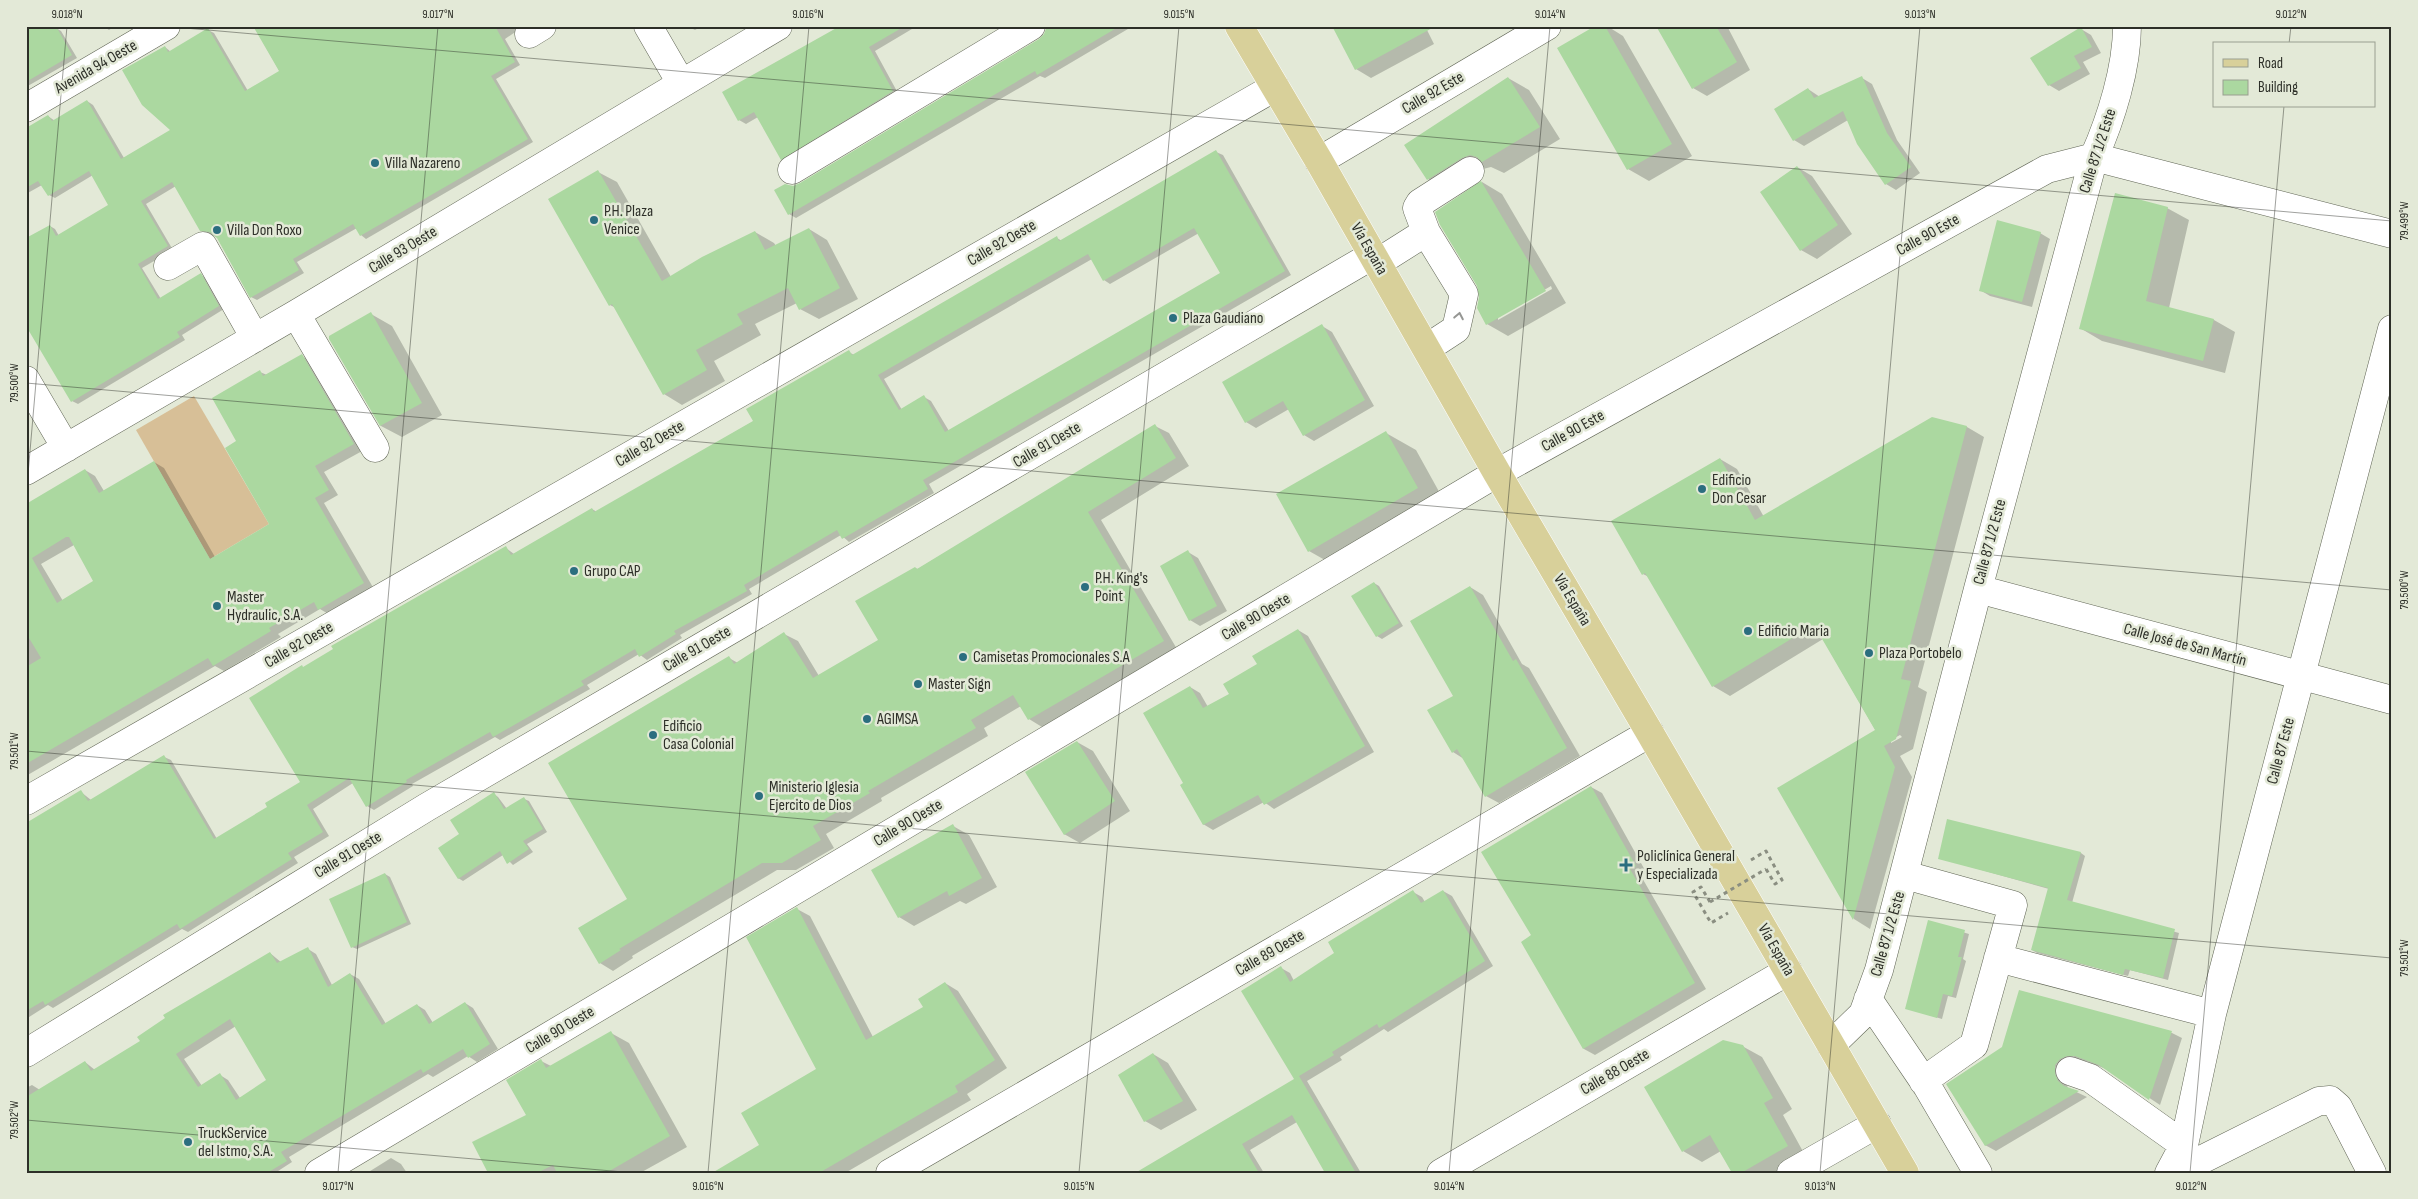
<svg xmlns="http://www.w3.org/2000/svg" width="2418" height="1199" viewBox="0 0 2418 1199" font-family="'Sofia Sans Condensed',sans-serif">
<rect width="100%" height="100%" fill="#e3e9d7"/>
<path fill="#d7bf97" d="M194 396 269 524 210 559 136 430Z"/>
<path fill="#0003" fill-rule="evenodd" d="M26 26 56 28 61 31 77 58 26 87Z
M103 26H115L109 30Z
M254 26H524L505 39 520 65 496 79 533 142 366 239 361 235 357 228 297 262 304 273 257 300 251 297 218 238 201 230 176 186 146 204 173 250 142 268 161 299 201 275 206 278 224 309 182 335 185 340 78 404 72 401 26 320V233L30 238 50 226 55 229 59 236 110 205 93 175 55 198 49 195 42 185 26 194V129L48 116 55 121 87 101 93 105 124 158 172 130 165 47 171 52 208 30 214 33 248 91 280 72Z
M687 26H702L695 30Z
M843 26H917L875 51 899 95 788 163 782 159 758 117 746 124 739 120Z
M1048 26H1133L1045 78 1040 76 796 218 789 214 793 187 801 185 1040 40 1046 35Z
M1425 26 1434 44 1371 78 1356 69Z
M1598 26H1607L1623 36 1692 156 1649 181 1628 169Z
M1657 26H1727L1750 70 1707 96 1693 88Z
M2081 29 2091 35 2101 53 2083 62 2090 74 2059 91 2049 85Z
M1508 78 1529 90 1560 139 1504 173 1491 167 1483 169 1448 191 1428 179Z
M1862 78 1872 84 1897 140 1920 173 1896 190 1886 184 1848 120 1804 146 1794 140 1776 109 1808 89 1820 97Z
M1216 152 1223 155 1291 275 929 484 934 493 849 542 841 535 749 589 752 594 680 635 682 638 647 660 639 654 587 685 590 689 500 740 495 737 412 784 413 786 374 810 367 806 353 783 313 809 329 836 294 857 298 863 188 932 182 929 53 1008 48 1005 26 1019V824L81 792 91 800 164 757 171 760 217 839 269 807 302 782 304 668 506 548 514 554 592 509 597 512 754 421 849 352 854 355 1057 238 1062 241ZM1199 233 1222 274 949 431 931 401 924 397 902 410 884 379 1092 259 1104 280 1110 284Z
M1797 167 1812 176 1852 234 1817 259 1801 250Z
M598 172 617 182 671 277 755 232 774 243 776 246 809 229 827 240 858 299 819 319 800 309 797 303 755 324 761 335 714 361 725 381 682 405 664 394 616 308 610 305Z
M1482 182 1502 194 1566 303 1508 336 1487 324 1481 298 1479 285ZM1551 286 1552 289 1498 320V317Z
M2167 208 2189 220 2169 308 2214 320 2235 332 2225 373 2102 341 2080 328Z
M2040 233 2050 239 2032 307 1990 296 1980 290Z
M371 314 392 326 442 415 402 437 381 426 331 337Z
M1322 326 1332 332 1374 406 1314 441 1304 435 1289 409 1256 428 1246 422Z
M302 356 312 362 364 450 324 472 338 495 324 503 374 589 330 615 320 609 278 634 281 637 224 671 215 666 26 776V510L85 470 95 476 104 491 154 462 164 468 215 557 271 525 238 442 260 372 267 375ZM74 545 95 582 63 601 41 564Z
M1933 418 1967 427 1984 437 1918 687 1927 692 1913 749 1900 756 1912 777 1870 929 1854 919 1779 788 1876 731 1823 639 1730 696 1713 686 1649 577 1643 574 1720 459 1737 469 1764 517ZM1900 735 1902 737 1891 743V740Z
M1155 426 1169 433 1189 466 1101 520 1177 649 1042 727 1029 719 1021 706 984 728 988 736 881 798 882 801 826 834 834 848 796 870H777L632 956 633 958 613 971 600 963 628 900 729 658 738 663 784 634 798 641 819 676 879 641 915 568 918 569Z
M1386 433 1416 450 1447 506 1339 568 1309 551Z
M1188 552 1198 558 1227 611 1200 626 1190 620Z
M1374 583 1379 586 1403 626 1382 639 1377 636Z
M1470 587 1483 595 1522 664 1529 668 1580 756 1499 803 1486 796 1464 759 1453 752 1455 696Z
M1298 630 1308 636 1374 752 1274 809 1264 802 1213 830 1203 824 1185 783 1190 687 1200 693 1208 707 1230 694 1258 665Z
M1077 742 1093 751 1130 811 1080 843 1064 834Z
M1591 787 1602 793 1646 872 1641 876 1706 989 1595 1055 1584 1049 1522 942 1533 936Z
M494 794 498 797 507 809 524 799 529 801 547 832 527 844 533 852 513 865 503 855 463 881 458 878 461 834Z
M953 826 969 835 997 887 966 904 960 901 914 926 899 917Z
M2081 853 2085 856 2072 903 2179 933 2168 980 2130 970 2128 976 2037 953 2032 950 2049 889 1939 858Z
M385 874 390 877 411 924 357 949 352 947Z
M1443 891 1452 896 1493 966 1388 1032 1384 1029 1340 1057 1342 1060 1307 1081 1361 1173H1327L1297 1122 1250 1150 1264 1173H1155L1295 1080 1281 968 1290 973 1294 981 1336 954 1413 892 1422 897 1425 902Z
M797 909 810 916 873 1037 925 1007 945 983 958 991 1007 1068 967 1094 971 1100 845 1173H720L761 1145 818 1069Z
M1929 922 1969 934 1963 959 1966 961 1956 998 1948 996 1942 1019 1906 1008Z
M308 949 316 954 332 985 350 974 359 979 386 1024 417 1005 425 1010 433 1023 465 1003 473 1008 498 1049 477 1062 468 1056 433 1077 428 1074 289 1157 292 1162 275 1173H26V1088L32 1085 40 1090 85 1062 95 1070 142 1042 270 953 282 963ZM236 1026 268 1081 240 1098 228 1080 220 1075 202 1086 184 1059Z
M2020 991 2172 1033 2182 1038 2160 1105 2106 1069 2086 1061H2077L2065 1081 2068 1088 2087 1097 1996 1151 1985 1145 2003 1048Z
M611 1033 629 1043 687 1147 640 1173H489L527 1116 541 1061 551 1066Z
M1742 1046 1762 1057 1792 1109 1783 1115 1806 1157 1779 1173H1733L1721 1151 1702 1162 1683 1151Z
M1153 1054 1168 1063 1197 1110 1161 1130 1145 1121 1120 1076Z
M391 1158 401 1164 407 1173H367Z"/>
<path fill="#abd8a0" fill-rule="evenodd" d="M26 26H56L72 55 26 82Z
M253 26H495L515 62 491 76 528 139 360 236 353 224 293 259 299 270 250 298 217 238 210 232 200 231 172 182 141 201 168 246 138 264 158 299 201 273 219 306 177 332 180 337 71 402 26 326V238L50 225 56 236 108 205 89 171 48 196 38 181 26 188V128L48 115 52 121 87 100 121 159 170 130 142 105 122 70 165 46 168 52 208 28 245 91 279 71Z
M840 26H905L869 47 893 91 781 160 754 112 738 121 722 92Z
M1047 26H1120L1037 75 1035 71 788 215 774 190 785 184 793 186 800 183 1039 39 1044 34Z
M1332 26H1436L1355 70Z
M1595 26H1605L1672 144 1627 170 1557 48Z
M1656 26H1716L1737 62 1692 89Z
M2081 27 2092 47 2074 56 2081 68 2048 86 2030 58Z
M1862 76 1887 133 1911 167 1885 185 1857 144 1843 111 1793 141 1774 109 1808 88 1814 98Z
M1508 77 1540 127 1482 162 1477 157 1470 155 1462 158 1427 180 1404 145Z
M1216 150 1285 271 923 480 928 489 842 539 837 530 744 585 747 591 674 631 676 634 639 657 635 649 581 681 584 685 493 737 490 732 406 780 407 782 366 807 349 778 307 805 323 832 288 853 292 859 180 929 177 924 45 1005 43 1001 26 1011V823L81 790 88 801 164 755 214 839 267 807 265 803 300 782 249 698 302 665 303 667 333 649 331 646 506 546 511 555 592 508 594 512 753 421 746 409 849 350 852 355 1057 236 1059 241ZM1194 228 1220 273 945 432 924 395 899 410 878 375 1088 254 1103 281Z
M1797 166 1838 225 1800 251 1760 192Z
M598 170 662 281 702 257 755 231 765 250 809 228 840 288 799 310 788 288 737 314 743 324 696 350 707 370 663 395 612 304 609 306 548 199Z
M1481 181 1546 291 1486 325 1477 308 1479 297 1477 286 1440 225 1435 212Z
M2115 193 2168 207 2146 301 2214 319 2203 361 2079 329Z
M1997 220 2041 232 2022 302 1979 291Z
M371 312 422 403 380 426 329 339V336Z
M1322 324 1365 400 1303 436 1283 401 1245 423 1222 382Z
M302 354 354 444 315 466 329 490 315 498 364 583 318 610 314 602 269 628 271 631 213 666 208 658 26 764V667L41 658 26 633V504L85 469 99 493 154 461 210 559 269 524 225 448 236 441 212 398 260 370 263 376ZM66 537H69L93 581 57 603 32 558Z
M1932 417 1967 426 1901 679 1911 681 1896 739 1884 746 1895 767 1853 920 1777 788 1875 730 1814 625 1712 687 1645 573 1642 575 1611 521 1720 458 1755 520Z
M1155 424 1176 458 1088 512 1164 641 1028 720 1013 695 971 720 976 728 868 791 870 793 813 826 821 840 782 863H762L619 949 621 950 599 964 578 928 627 899 548 763 729 656 734 664 784 632 813 678 878 640 855 601 915 567 917 569Z
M1386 431 1418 488 1308 552 1276 494Z
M1188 550 1217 606 1189 621 1160 566Z
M1374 582 1399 623 1376 637 1351 596Z
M1470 586 1513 661 1516 659 1567 748 1485 797 1457 749 1452 753 1427 710 1453 696 1410 621Z
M1298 629 1365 746 1264 805 1258 795 1203 825 1180 785 1183 783 1143 713 1190 686 1203 708 1229 694 1223 684 1257 664 1252 656Z
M1077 741 1115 801 1064 835 1025 772Z
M1591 786 1636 866 1630 869 1695 983 1583 1049 1521 942 1531 935 1481 852Z
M494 792 504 809 524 797 543 829 523 841 529 849 507 864 500 851 458 879 438 848 459 834 450 820Z
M1947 819 2081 852 2067 900 2175 929 2163 978 2125 969 2123 975 2031 950 2048 888 1938 859Z
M953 824 982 878 949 896 947 891 898 918 871 870Z
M385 873 407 922 351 948 329 899Z
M1413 890 1421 903 1443 890 1485 961 1379 1028 1377 1024 1332 1052 1334 1055 1299 1076 1356 1173H1325L1292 1115 1242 1144 1259 1173H1135L1294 1079 1241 991 1281 966 1290 982 1334 953 1328 942Z
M797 907 866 1040 923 1007 918 999 945 982 995 1060 955 1086 958 1092 819 1173H712L759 1145 741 1113 816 1069 746 937Z
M1928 920 1965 930 1958 957H1962L1952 996 1943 994 1937 1018 1905 1009Z
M308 947 328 987 350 973 382 1025 417 1004 429 1024 465 1002 490 1044 468 1058 463 1049 423 1073 421 1069 281 1152 287 1161 267 1173H26V1097L85 1061 91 1071 140 1041 137 1037 165 1018 163 1015 270 952 277 963ZM230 1019 266 1080 236 1100 220 1073 198 1087 176 1054Z
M2019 990 2172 1031 2149 1100 2099 1065 2075 1056H2067L2060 1059 2055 1065V1074L2058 1081 2064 1086 2079 1091 1985 1146 1946 1084 2002 1047Z
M611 1031 670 1136 606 1173H557L553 1165 537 1173H488L472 1142 526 1115 506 1080 541 1059 546 1068Z
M1723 1040 1743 1045 1773 1098 1764 1103 1788 1146 1741 1173H1732L1710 1135 1682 1152 1644 1087Z
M1153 1053 1183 1101 1144 1122 1118 1075Z"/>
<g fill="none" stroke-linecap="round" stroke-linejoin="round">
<defs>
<path id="minor" d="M648 26 681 83
M529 34 542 26
M26 108 166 26
M1319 161 1547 26
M792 170 1031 26
M1377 263 1426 232
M168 266 203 246 255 338
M296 314 375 448
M1427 348 1456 329 1464 294 1426 232 1417 208 1420 203 1470 171
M26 380 66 448
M26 471 296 314 778 26
M1978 589 2392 700
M26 801 1275 87
M1905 875 2013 905 1974 1045 1923 1081
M1998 958 2212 1014
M1868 999 1927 1086 1978 1173
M1831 1045 1863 1014 1879 970 1978 589 2094 157C2111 119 2127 68 2127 26
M26 1053 427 807 1373 255
M2070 1071 2090 1078 2184 1145
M319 1173 1497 473 2047 169 2094 157 2392 234
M890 1173 1650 733
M1441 1173 1788 971
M1791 1173 1877 1124
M2169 1173 2184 1145 2212 1014 2392 329
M2175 1173 2319 1101 2330 1100 2338 1107 2372 1173"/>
<path id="major" d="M1239 26 1319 161 1497 473 1650 733 1905 1173"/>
</defs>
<use href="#minor" stroke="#606555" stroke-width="29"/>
<use href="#major" stroke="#fff" stroke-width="29"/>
<path stroke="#8a8e81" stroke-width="3" stroke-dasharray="4 4" stroke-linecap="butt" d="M1751 860 1766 851 1782 880 1775 884 1766 869
M1710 902 1701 887 1693 892 1711 923 1728 913"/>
<use href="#minor" stroke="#fff" stroke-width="28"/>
<use href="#major" stroke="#d8d09a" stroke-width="28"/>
<path stroke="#8a8e81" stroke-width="3" stroke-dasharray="4 4" stroke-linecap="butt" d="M1710 902 1766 869"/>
</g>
<defs><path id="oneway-chevron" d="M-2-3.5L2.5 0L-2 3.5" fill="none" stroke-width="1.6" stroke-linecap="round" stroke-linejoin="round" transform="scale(1.25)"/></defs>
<use stroke="#969794" href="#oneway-chevron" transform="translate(1459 316) rotate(-79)"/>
<path fill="none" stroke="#2d2f28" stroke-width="1" stroke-opacity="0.45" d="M162 26 2392 221M2289 44 2291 26M26 383 2392 590M26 497 67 26M26 751 2392 958M26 1120 635 1173M338 1173 438 26M708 1173 809 26M1079 1173 1179 26M1449 1173 1550 26M1820 1173 1920 26M2190 1173 2284 106"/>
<g fill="#2b6e7f" stroke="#e3e9d7" stroke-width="2">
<circle cx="375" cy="163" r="5"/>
<circle cx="594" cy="220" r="5"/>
<circle cx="217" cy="230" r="5"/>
<circle cx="1173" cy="318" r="5"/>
<circle cx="1702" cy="489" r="5"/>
<circle cx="574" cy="571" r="5"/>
<circle cx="1085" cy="587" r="5"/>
<circle cx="217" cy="606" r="5"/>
<circle cx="1748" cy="631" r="5"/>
<circle cx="1869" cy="653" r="5"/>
<circle cx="963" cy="657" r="5"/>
<circle cx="918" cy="684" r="5"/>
<circle cx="867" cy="719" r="5"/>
<circle cx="653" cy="735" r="5"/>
<circle cx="759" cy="796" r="5"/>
<path d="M1623.5 857.5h5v5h5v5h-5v5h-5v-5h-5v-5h5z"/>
<circle cx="188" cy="1142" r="5"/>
</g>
<g text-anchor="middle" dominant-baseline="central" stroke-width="5" stroke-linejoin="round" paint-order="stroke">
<g font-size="16" fill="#2d2f28" stroke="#e3e9d7">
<text transform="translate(96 67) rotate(-30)">Avenida 94 Oeste</text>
<text transform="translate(1433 93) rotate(-30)">Calle 92 Este</text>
<text transform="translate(2098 151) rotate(-72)">Calle 87 1/2 Este</text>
<text transform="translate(1928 235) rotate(-29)">Calle 90 Este</text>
<text transform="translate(1002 243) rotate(-30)">Calle 92 Oeste</text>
<text transform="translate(1369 249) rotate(60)">Vía España</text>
<text transform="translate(403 250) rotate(-31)">Calle 93 Oeste</text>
<text transform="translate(1573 431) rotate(-29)">Calle 90 Este</text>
<text transform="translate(650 444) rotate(-30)">Calle 92 Oeste</text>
<text transform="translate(1047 445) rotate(-30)">Calle 91 Oeste</text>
<text transform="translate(1990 542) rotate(-75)">Calle 87 1/2 Este</text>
<text transform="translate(1572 600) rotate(59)">Vía España</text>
<text transform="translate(1256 617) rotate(-31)">Calle 90 Oeste</text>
<text transform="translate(299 645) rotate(-30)">Calle 92 Oeste</text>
<text transform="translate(2185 645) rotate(15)">Calle José de San Martín</text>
<text transform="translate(697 649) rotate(-30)">Calle 91 Oeste</text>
<text transform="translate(2281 751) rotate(-75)">Calle 87 Este</text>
<text transform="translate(908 823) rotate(-31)">Calle 90 Oeste</text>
<text transform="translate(348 855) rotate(-31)">Calle 91 Oeste</text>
<text transform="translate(1888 934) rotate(-74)">Calle 87 1/2 Este</text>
<text transform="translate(1776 950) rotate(60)">Vía España</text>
<text transform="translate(1270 953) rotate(-30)">Calle 89 Oeste</text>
<text transform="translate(560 1030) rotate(-31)">Calle 90 Oeste</text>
<text transform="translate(1615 1072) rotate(-30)">Calle 88 Oeste</text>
</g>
<g font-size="16" fill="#2d2f28" stroke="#e3e9d7" text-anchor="start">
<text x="385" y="163">Villa Nazareno</text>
<text x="604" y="211">P.H. Plaza<tspan x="604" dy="18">Venice</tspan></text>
<text x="227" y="230">Villa Don Roxo</text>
<text x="1183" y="318">Plaza Gaudiano</text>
<text x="1712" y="480">Edificio<tspan x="1712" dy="18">Don Cesar</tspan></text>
<text x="584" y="571">Grupo CAP</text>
<text x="1095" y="578">P.H. King's<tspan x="1095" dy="18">Point</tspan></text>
<text x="227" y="597">Master<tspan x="227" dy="18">Hydraulic, S.A.</tspan></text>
<text x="1758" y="631">Edificio Maria</text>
<text x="1879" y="653">Plaza Portobelo</text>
<text x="973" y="657">Camisetas Promocionales S.A</text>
<text x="928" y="684">Master Sign</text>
<text x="877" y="719">AGIMSA</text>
<text x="663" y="726">Edificio<tspan x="663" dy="18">Casa Colonial</tspan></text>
<text x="769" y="787">Ministerio Iglesia<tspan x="769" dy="18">Ejercito de Dios</tspan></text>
<text x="1637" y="856">Policlínica General<tspan x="1637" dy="18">y Especializada</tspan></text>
<text x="198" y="1133">TruckService<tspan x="198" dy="18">del Istmo, S.A.</tspan></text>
</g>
</g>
<rect width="2418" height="1199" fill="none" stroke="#e3e9d7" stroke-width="55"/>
<rect x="2213" y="42" width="162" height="65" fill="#e3e9d7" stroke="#9a9f91"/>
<rect x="2223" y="59" width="25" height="8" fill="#d8d09a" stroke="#9a9f91"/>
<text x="2258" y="68" font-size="15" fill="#2d2f28">Road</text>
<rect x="2223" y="80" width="25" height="15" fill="#abd8a0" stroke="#9a9f91"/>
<text x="2258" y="92" font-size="15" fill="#2d2f28">Building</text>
<rect x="28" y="28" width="2362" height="1144" fill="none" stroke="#2d2f28" stroke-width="2"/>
<g font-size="12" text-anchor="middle" fill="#2d2f28">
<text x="67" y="18">9.018°N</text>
<text x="438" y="18">9.017°N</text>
<text x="808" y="18">9.016°N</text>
<text x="1179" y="18">9.015°N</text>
<text x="1550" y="18">9.014°N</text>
<text x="1920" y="18">9.013°N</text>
<text x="2291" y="18">9.012°N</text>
<text transform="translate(2404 221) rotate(-90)" y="4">79.499°W</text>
<text transform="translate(14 383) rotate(-90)" y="4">79.500°W</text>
<text transform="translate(2404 590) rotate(-90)" y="4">79.500°W</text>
<text transform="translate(14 751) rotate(-90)" y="4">79.501°W</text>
<text transform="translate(2404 958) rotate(-90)" y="4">79.501°W</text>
<text transform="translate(14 1120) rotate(-90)" y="4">79.502°W</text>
<text x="338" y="1190">9.017°N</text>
<text x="708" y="1190">9.016°N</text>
<text x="1079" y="1190">9.015°N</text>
<text x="1449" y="1190">9.014°N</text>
<text x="1820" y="1190">9.013°N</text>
<text x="2191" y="1190">9.012°N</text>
</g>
</svg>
